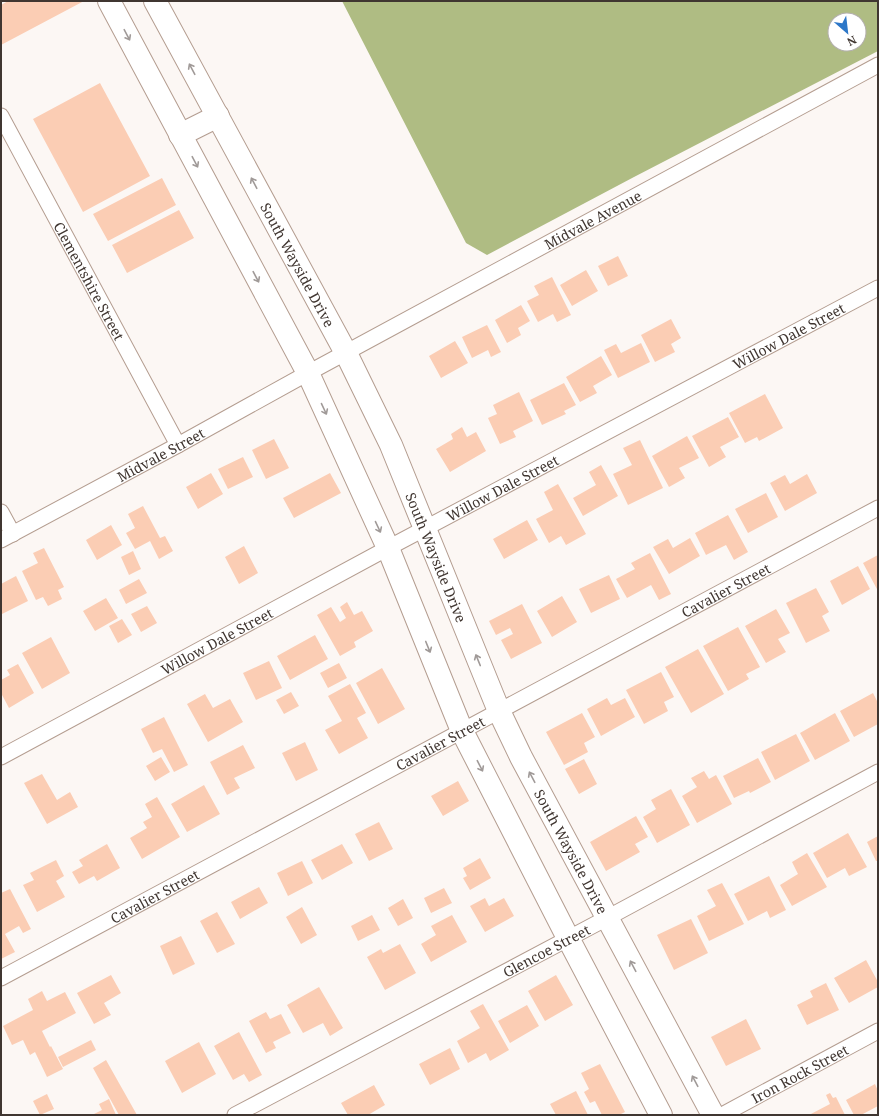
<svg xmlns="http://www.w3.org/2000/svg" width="879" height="1116" viewBox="0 0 879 1116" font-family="'Noto Serif',serif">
<rect width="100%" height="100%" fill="#fcf7f4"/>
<path fill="#afbc83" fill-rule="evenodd" d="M342 1H878V51L634 177 487 255 466 243ZM835 20H859V44H835Z"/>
<path fill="#fbcdb4" d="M8 1H84L1 45V5Z
M100 83 150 176 83 212 33 119Z
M162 178 176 205 108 241 93 214Z
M179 210 194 238 127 273 112 245Z
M618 256 628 276 608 286 598 266Z
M586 270 598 291 572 306 560 285Z
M552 277 571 315 557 322 553 314 538 322 527 301 539 295 534 286Z
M521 305 530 321 518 328 521 335 507 343 495 320Z
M671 319 681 338 671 344 675 352 655 362 641 335Z
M487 325 501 352 491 357 488 350 472 358 462 337Z
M455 341 468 363 441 378 429 356Z
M641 343 650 362 618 378 604 350 616 344 621 353Z
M601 356 612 375 593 386 597 393 580 402 566 377Z
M564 383 576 405 564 411 566 414 542 425 530 400Z
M519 392 533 421 513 431 516 437 500 444 488 418 497 414 493 405Z
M765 394 783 428 759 441 757 437 745 443 729 413Z
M728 417 739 437 720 447 726 457 709 467 692 436Z
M462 427 467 437 476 432 486 451 450 472 436 449 453 439 451 434Z
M687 436 699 458 679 468 685 478 669 487 652 456Z
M274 439 289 468 266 479 252 450Z
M640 440 663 488 628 505 613 474 632 465 623 448Z
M243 457 253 477 228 489 218 469Z
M601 465 618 496 583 516 573 498 596 485 589 472Z
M211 473 223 494 198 509 186 487Z
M330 473 341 493 294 518 283 498Z
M807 474 817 493 785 511 770 483 785 475 790 484Z
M558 484 586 534 566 545 561 536 549 543 536 519 553 510 544 492Z
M766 493 778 517 748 533 735 509Z
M143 506 160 538 165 536 173 551 159 559 150 541 135 549 126 533 135 528 128 514Z
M728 515 748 552 734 560 726 545 706 555 695 533Z
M527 520 538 540 504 559 493 539Z
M111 525 122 545 97 560 86 540Z
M690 538 700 556 669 574 653 547 668 539 673 548Z
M244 546 258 573 239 584 225 557Z
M44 548 64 587 58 590 62 599 48 606 43 597 36 600 22 571 38 563 33 553Z
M133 551 141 569 129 575 121 557Z
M650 553 671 594 659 600 651 585 627 598 616 579 635 569 631 563Z
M878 555V591L863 563Z
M858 566 870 589 842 605 830 581Z
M609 575 620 599 591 613 579 589Z
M16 576 28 601 2 614 1 611V584Z
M139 579 147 593 126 604 119 590Z
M816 588 829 612 822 616 830 631 806 643 786 603Z
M562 596 577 622 552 637 537 611Z
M106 598 118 618 95 631 83 611Z
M347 602 354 615 362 611 373 631 354 642 356 647 340 656 317 615 331 607 340 622 346 618 340 607Z
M522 604 542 643 511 659 501 640 513 634 510 628 496 635 489 621Z
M147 606 157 623 141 632 131 614Z
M776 609 790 633 778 639 786 652 766 663 745 626Z
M122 619 132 635 118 643 109 626Z
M738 627 760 667 746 674 749 679 728 691 703 646Z
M315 635 328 659 290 680 277 656Z
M51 637 70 673 42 689 22 653Z
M698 649 724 694 691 713 665 667Z
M269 661 282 688 256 700 243 673Z
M339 663 347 678 328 688 320 673Z
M18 664 34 693 9 708 1 693V680L10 675 7 670Z
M382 668 405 709 378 724 356 683Z
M661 672 674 697 664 702 668 711 644 724 626 690Z
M350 684 366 713 357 718 368 738 339 754 325 730 342 721 328 696Z
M291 692 299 706 284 714 276 700Z
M873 693 878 703V724L854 737 840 711Z
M205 694 213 708 230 699 243 722 208 742 187 704Z
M607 698 611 705 625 698 635 717 601 736 587 709Z
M582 713 595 737 584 743 588 752 564 765 546 732Z
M835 713 850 741 815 760 800 733Z
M164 717 188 765 174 772 162 749 153 753 141 729Z
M796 734 810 761 775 780 761 752Z
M305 742 318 770 296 781 282 753Z
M243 745 255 768 234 778 240 788 227 795 210 762Z
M161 757 170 772 155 781 146 766Z
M758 758 771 782 750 793 749 791 734 798 723 776Z
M584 759 597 784 579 794 565 769Z
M704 771 709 779 716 775 732 804 697 823 682 796 697 787 691 778Z
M42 774 57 800 70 792 78 807 47 824 24 783Z
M458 781 469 801 443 816 431 796Z
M204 785 220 814 187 832 171 804Z
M671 789 690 825 657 843 643 817 656 809 651 800Z
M157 797 180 837 142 859 130 838 147 828 143 822 152 817 145 804Z
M636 816 648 837 635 844 640 852 606 871 590 842Z
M379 822 393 849 369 861 355 834Z
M848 833 867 867 849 876 845 868 827 878 813 853Z
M878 836V861H876L867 842Z
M107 844 120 868 97 881 94 876 79 884 72 872 83 866 79 860Z
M342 844 353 863 322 880 311 860Z
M807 853 827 887 792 906 780 885 798 874 792 862Z
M480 858 491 878 470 890 463 878 467 876 463 868Z
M56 860 64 876 56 881 65 897 37 912 23 885 34 880 30 873Z
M302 861 313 883 288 896 277 873Z
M769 876 786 910 770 918 767 911 748 921 734 894Z
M722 883 744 924 709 941 697 916 716 906 707 890Z
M259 887 268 903 240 919 231 902Z
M444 888 452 903 431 913 424 898Z
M10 889 31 929 23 933 19 926 5 934 15 952 1 959V893Z
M485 898 489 906 504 898 514 916 485 932 470 906Z
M403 899 413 918 398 926 388 908Z
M302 907 317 935 301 944 286 917Z
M217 912 235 944 217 953 200 921Z
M372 915 380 930 358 941 351 926Z
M452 915 467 942 431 962 421 944 436 935 431 926Z
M691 919 708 953 674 970 657 935Z
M181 936 195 964 173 975 160 946Z
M400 944 416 973 385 990 367 957 381 949 383 953Z
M866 960 878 982V987L849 1003 834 978Z
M111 975 121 993 104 1003 111 1015 94 1024 77 993Z
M556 975 573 1005 545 1021 528 991Z
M826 983 839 1010 807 1025 797 1005 813 997 810 991Z
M319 987 343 1028 330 1036 323 1023 303 1033 287 1005Z
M42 991 47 1001 65 992 76 1013 42 1031 50 1047 51 1046 63 1069 47 1077 35 1052 30 1055 23 1040 12 1045 3 1026 33 1010 28 999Z
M483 1004 509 1050 490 1061 486 1053 468 1063 457 1041 480 1028 470 1011Z
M527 1005 539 1026 510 1043 498 1021Z
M266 1012 270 1019 281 1014 291 1033 273 1042 276 1048 266 1053 249 1021Z
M746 1019 761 1049 726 1066 711 1037Z
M239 1032 262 1075 249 1082 244 1074 233 1080 214 1046Z
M91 1040 96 1050 63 1067 58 1057Z
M199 1042 216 1074 182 1093 165 1061Z
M450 1048 460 1069 430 1085 419 1064Z
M106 1060 137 1115H119L93 1068Z
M600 1064 625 1112 619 1115H602L595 1101 590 1103 584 1092 589 1089 581 1073Z
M875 1084 878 1091V1106L861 1115H854L846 1100Z
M374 1085 385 1105 368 1115H348L341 1103Z
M576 1091 588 1115H556L550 1104Z
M830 1093 833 1098 836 1097 845 1115H809L830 1104 826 1095Z
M47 1094 54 1109 40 1115 33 1101Z
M109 1099 116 1115H92L102 1110 99 1104Z"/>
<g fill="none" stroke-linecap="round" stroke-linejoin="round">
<defs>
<g id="street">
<path id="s1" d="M1 116 178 445"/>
<path d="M1 512 13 534"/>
<path id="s2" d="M1 540 178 445 308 373 878 65"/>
<path id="s3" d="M1 757 388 548 878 288"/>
<path id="s4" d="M1 978 878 508"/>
<path id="s5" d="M235 1115 607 918 878 772"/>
<path id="s6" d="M722 1115 878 1031"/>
</g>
<g id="secondary">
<path d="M109 1 308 373 388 548 462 731 568 938 661 1115"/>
<path id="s7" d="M155 1 346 353 391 445 499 711 521 757 713 1115"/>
<path d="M180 135 218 116"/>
</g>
</defs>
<use href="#street" stroke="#b49d90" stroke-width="17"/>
<use href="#secondary" stroke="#b49d90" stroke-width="24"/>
<use href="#street" stroke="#fff" stroke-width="15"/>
<use href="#secondary" stroke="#fff" stroke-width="22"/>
</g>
<defs><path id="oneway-shaft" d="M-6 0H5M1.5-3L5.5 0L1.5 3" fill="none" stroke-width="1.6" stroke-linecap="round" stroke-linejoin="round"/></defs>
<g stroke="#a09a98">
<use href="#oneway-shaft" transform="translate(127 35) rotate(62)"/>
<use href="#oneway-shaft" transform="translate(192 69) rotate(-118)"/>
<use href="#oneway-shaft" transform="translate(195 162) rotate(62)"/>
<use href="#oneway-shaft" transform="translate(254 183) rotate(-118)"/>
<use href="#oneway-shaft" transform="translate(256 277) rotate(62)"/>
<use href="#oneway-shaft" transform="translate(324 409) rotate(65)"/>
<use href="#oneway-shaft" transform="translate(378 527) rotate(65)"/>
<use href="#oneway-shaft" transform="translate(428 647) rotate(68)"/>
<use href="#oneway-shaft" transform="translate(478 660) rotate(-112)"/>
<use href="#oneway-shaft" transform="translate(480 766) rotate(63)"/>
<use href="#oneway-shaft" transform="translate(532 777) rotate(-118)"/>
<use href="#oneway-shaft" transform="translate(633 966) rotate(-118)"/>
<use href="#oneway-shaft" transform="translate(695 1081) rotate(-118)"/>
</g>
<g text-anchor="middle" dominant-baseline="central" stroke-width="4" stroke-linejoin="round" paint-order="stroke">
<g font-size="14" fill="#403631" stroke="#fff">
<text stroke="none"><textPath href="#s2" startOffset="673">Midvale Avenue</textPath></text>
<text stroke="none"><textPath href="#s7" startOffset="300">South Wayside Drive</textPath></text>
<text stroke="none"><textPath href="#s1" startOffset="187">Clementshire Street</textPath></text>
<text stroke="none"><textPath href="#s3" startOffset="893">Willow Dale Street</textPath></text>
<text stroke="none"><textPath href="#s2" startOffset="181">Midvale Street</textPath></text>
<text stroke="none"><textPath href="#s3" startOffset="569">Willow Dale Street</textPath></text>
<text stroke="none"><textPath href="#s7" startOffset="624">South Wayside Drive</textPath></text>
<text stroke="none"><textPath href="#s4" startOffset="822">Cavalier Street</textPath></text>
<text stroke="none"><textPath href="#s3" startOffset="245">Willow Dale Street</textPath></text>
<text stroke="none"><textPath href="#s4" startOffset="498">Cavalier Street</textPath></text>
<text stroke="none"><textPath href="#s7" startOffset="948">South Wayside Drive</textPath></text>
<text stroke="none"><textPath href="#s4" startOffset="174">Cavalier Street</textPath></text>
<text stroke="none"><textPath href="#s5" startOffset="352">Glencoe Street</textPath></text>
<text stroke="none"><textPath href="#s6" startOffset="88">Iron Rock Street</textPath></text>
</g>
</g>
<rect width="879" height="1116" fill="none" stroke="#403631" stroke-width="4"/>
<g transform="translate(847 32) rotate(152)"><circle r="19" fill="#ffffff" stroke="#b3afad"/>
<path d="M0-3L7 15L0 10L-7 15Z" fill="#2d77c8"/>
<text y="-6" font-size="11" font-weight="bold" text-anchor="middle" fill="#403631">N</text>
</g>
</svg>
